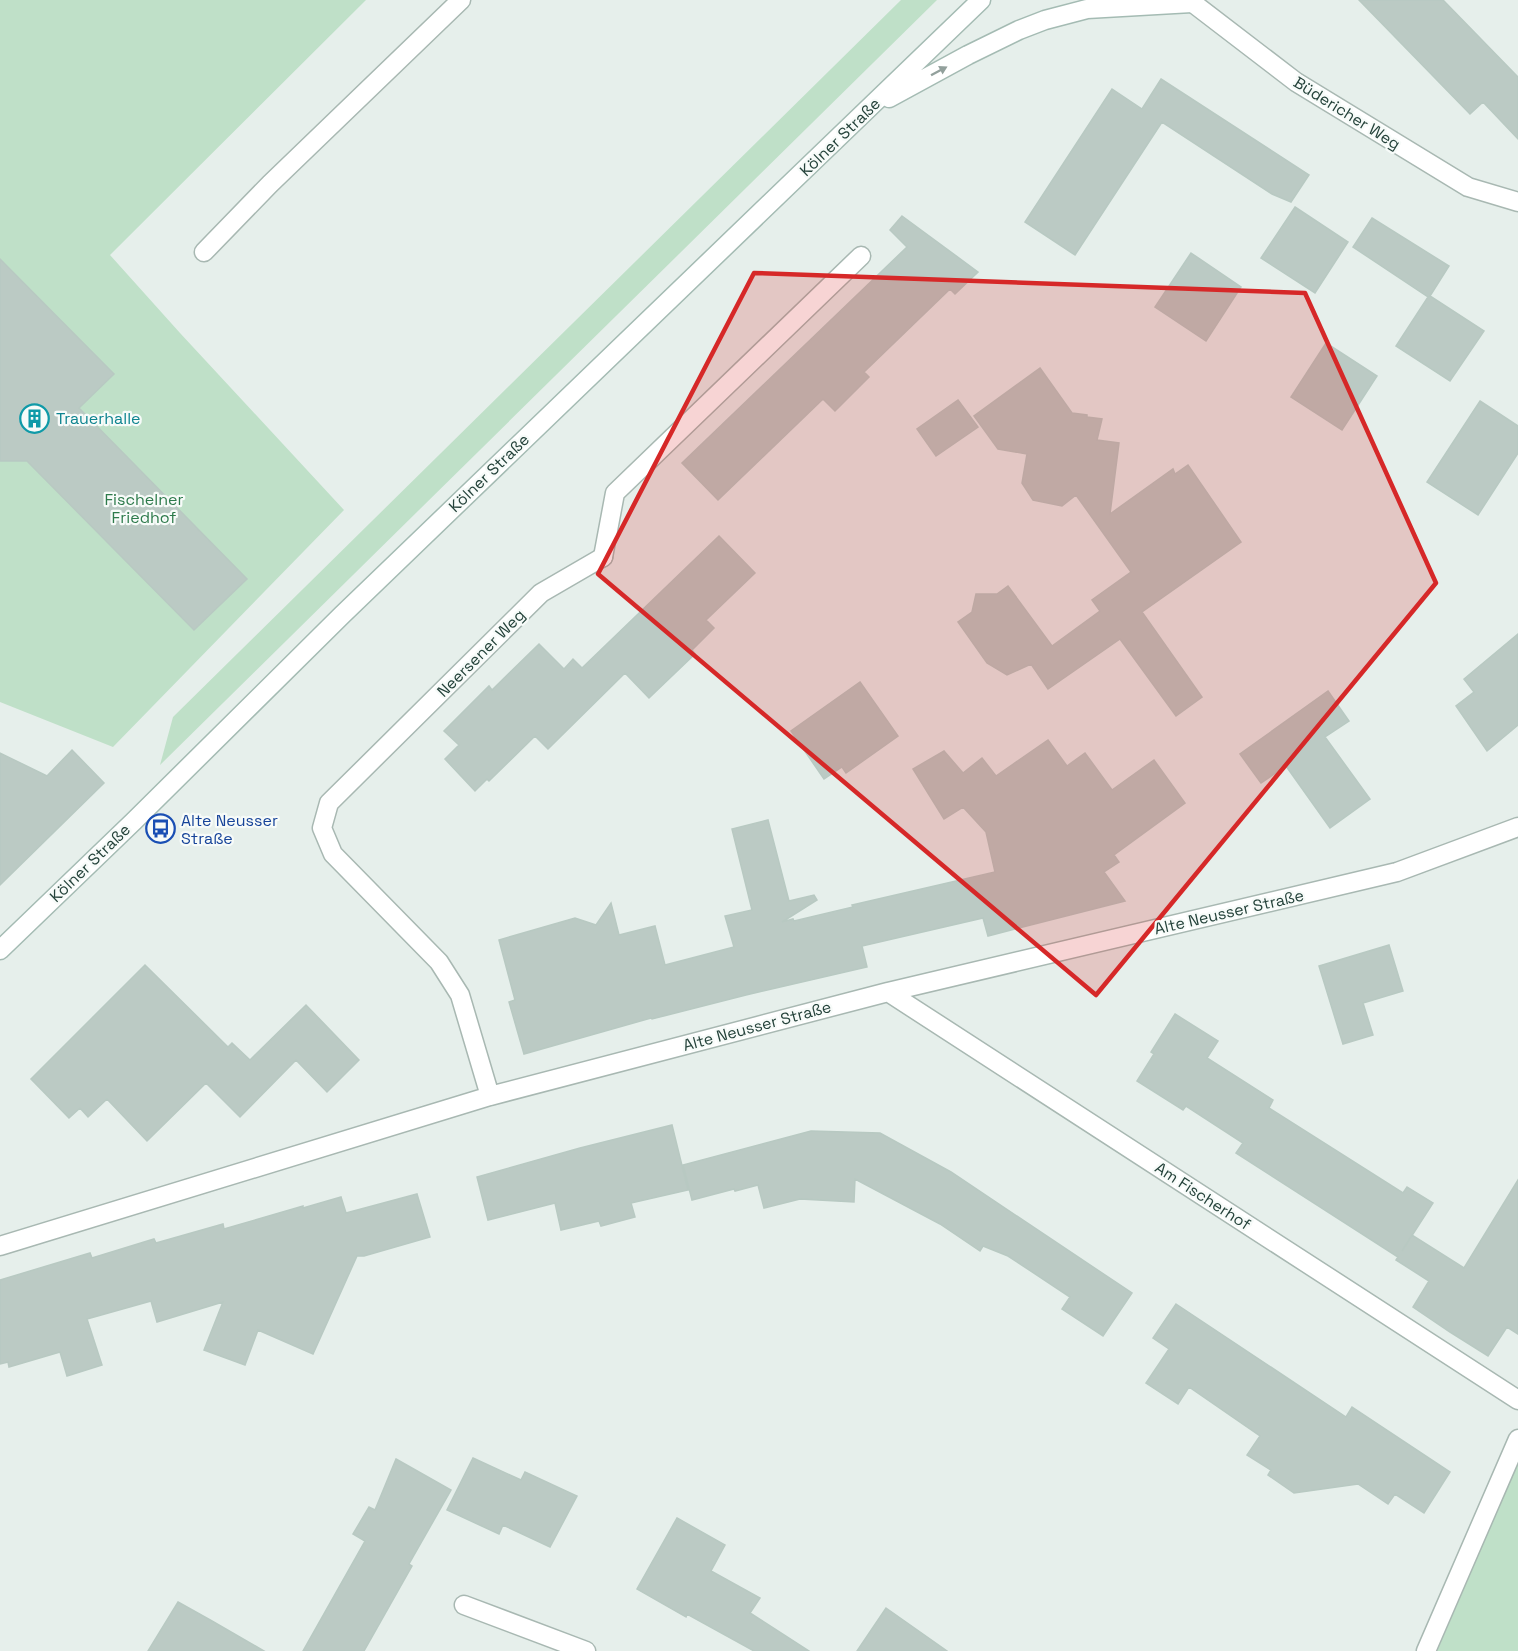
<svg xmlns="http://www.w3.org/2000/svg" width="1518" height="1651" viewBox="0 0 1518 1651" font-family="'Space Grotesk',sans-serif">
<rect width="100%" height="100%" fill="#e6efeb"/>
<path fill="#bfe0c8" d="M0 0H366L110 255 180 333 344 510 113 747 0 702Z
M901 0H937L160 765 173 717Z
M1518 1463V1651H1437Z"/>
<path fill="#bbcac4" stroke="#b8c9c2" stroke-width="1.5" d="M1359 0H1443L1518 77V139L1483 102 1470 114Z
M1161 79 1309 175 1291 202 1272 194 1162 122 1075 255 1025 222 1112 89 1142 109Z
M1295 207 1348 242 1315 293 1261 258Z
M902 216 978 272 955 294 950 289 864 372 869 377 835 411 823 399 718 500 682 463 907 247 890 230Z
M1372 218 1449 266 1430 296 1484 331 1450 381 1396 346 1428 297 1353 247Z
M1191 253 1241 287 1206 341 1155 307Z
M0 259 114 374 79 408 247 579 194 630 27 461H0Z
M1326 343 1377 376 1342 430 1291 397Z
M1040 368 1072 413 1087 415V417L1102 419 1097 440 1119 443 1110 514 1173 469 1175 474 1188 465 1241 542 1142 612 1202 697 1176 716 1120 639 1048 689 1031 664 1007 675 987 663 958 622 972 612 976 594H997L1008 586 1052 646 1100 611 1092 600 1131 572 1076 495 1062 506 1033 500 1022 483 1027 454 998 449 974 416Z
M958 400 978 427 936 456 917 429Z
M1480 401 1518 426V453L1478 515 1427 482Z
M719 536 755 573 706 620 714 628 692 650 695 654 649 698 625 673 548 749 535 736 489 781 487 779 475 791 445 759 459 745 444 731 489 686 492 690 539 644 564 669 573 659 582 668Z
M1518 634V725L1487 751 1456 706 1474 692 1464 679Z
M860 682 898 736 846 773 842 767 824 779 791 731Z
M1328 691 1349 721 1325 737 1370 799 1330 828 1286 766 1261 783 1240 754Z
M1048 740 1067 766 1085 753 1112 790 1154 760 1185 803 1114 855 1119 862 1104 872 1125 901 988 936 983 918 862 946 867 967 746 995 652 1019 651 1018 524 1054 509 1002 515 1000 499 940 575 918 596 925 611 903 619 935 655 926 665 965 734 947 725 916 752 910 732 829 768 820 789 901 814 895 817 900 782 922 793 919 794 921 853 907 852 905 995 872 986 832 963 807 944 819 913 769 944 751 963 773 982 758 996 776Z
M72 750 104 783 0 885V753L47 776Z
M1389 945 1403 991 1363 1003 1373 1035 1343 1044 1319 966Z
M145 965 228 1047 232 1043 250 1060 306 1005 359 1060 327 1092 296 1060 240 1117 206 1083 147 1141 107 1099 88 1117 80 1108 69 1118 31 1079Z
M1175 1014 1218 1041 1207 1058 1273 1100 1269 1108 1403 1193 1407 1187 1433 1203 1402 1251 1412 1235 1464 1268 1518 1180V1334L1507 1327 1488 1356 1450 1332 1413 1307 1429 1281 1396 1260 1398 1257 1236 1153 1243 1143 1186 1106 1183 1110 1137 1081 1154 1054 1151 1052Z
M672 1125 688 1190 631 1203 635 1217 601 1226 599 1221 561 1230 555 1203 488 1220 477 1177 580 1148Z
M811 1131 880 1133 951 1172 1132 1293 1103 1336 1062 1309 1070 1297 1008 1256 983 1246 980 1251 940 1224 855 1179 854 1202 800 1199 764 1208 758 1185 735 1191 734 1189 692 1200 683 1165Z
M417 1194 430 1237 364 1256H357L313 1354 258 1330 245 1365 204 1350 223 1302 157 1322 151 1301 87 1319 102 1365 67 1376 60 1352 9 1367 8 1362 0 1364V1280L90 1253 92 1258 154 1239 156 1243 223 1224 224 1229 303 1206V1208L341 1197 346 1213Z
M1176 1304 1346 1417 1352 1407 1450 1472 1424 1513 1395 1494 1388 1504 1358 1484 1294 1493 1268 1475 1271 1470 1247 1455 1260 1436 1189 1387 1178 1404 1146 1383 1169 1349 1153 1338Z
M473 1458 521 1480 525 1472 577 1496 550 1547 503 1525 499 1534 447 1510Z
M396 1459 451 1490 409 1564 412 1566 364 1651H303L365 1541 353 1534 369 1507 375 1510Z
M677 1518 725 1545 711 1571 760 1598 750 1613 809 1651H754L687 1614 686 1617 637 1589Z
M178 1602 212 1621 264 1651H148Z
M886 1608 947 1651H857Z"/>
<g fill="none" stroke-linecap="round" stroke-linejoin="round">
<defs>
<path id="lane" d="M603 557 615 493 861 256
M1426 1651 1518 1439"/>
<path id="street" d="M1189 0 1296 82 1468 187 1518 202
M204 252 270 184 461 0
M888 992 1518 1400
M490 1096 460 995 439 962 333 854 322 828 329 803 541 593 603 557
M0 1246 490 1096 888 992 1397 872 1518 827
M464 1605 586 1651"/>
<path id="secondary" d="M889 98 968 55 1019 30 1045 20 1087 9 1192 3
M0 950 134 821 342 615 981 0"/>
</defs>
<use href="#lane" stroke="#a8b8b2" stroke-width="21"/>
<use href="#street" stroke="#a8b8b2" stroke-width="21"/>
<use href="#secondary" stroke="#a4bbb3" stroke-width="21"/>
<use href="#lane" stroke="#fff" stroke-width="18"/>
<use href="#street" stroke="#fff" stroke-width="18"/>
<use href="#secondary" stroke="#fff" stroke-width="18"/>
</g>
<defs><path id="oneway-solid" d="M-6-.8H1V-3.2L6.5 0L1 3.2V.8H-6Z" transform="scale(1.5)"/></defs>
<use fill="#92a09c" href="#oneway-solid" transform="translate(939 71) rotate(-28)"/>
<path fill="#d62828" fill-opacity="0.2" stroke="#d62828" stroke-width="4.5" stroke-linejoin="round" d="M754 273 1305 293 1436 583 1096 995 598 574Z"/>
<defs>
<symbol id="building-ring" viewBox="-11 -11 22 22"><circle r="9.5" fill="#f7fbf9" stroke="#0f9aa8" stroke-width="1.5"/><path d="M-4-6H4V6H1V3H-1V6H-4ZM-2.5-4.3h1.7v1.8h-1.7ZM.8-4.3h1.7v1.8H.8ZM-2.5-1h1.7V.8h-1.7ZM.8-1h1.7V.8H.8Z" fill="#0f9aa8"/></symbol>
<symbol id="bus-ring" viewBox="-11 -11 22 22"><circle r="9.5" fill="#f7fbf9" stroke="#1a4fb4" stroke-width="1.5"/><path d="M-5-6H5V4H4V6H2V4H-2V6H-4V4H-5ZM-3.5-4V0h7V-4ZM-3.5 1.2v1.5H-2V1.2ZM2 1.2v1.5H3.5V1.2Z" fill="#1a4fb4"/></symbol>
</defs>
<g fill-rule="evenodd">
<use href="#building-ring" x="18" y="402" width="33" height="33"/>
<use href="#bus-ring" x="144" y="812" width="33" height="33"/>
</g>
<g text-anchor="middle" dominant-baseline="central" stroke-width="4.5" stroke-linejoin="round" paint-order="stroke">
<g font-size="16" fill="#24423a" stroke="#f7fbf9">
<text transform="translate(1347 113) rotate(32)">Büdericher Weg</text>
<text transform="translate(840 137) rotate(-44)">Kölner Straße</text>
<text transform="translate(489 473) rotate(-44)">Kölner Straße</text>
<text transform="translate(481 653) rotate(-45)">Neersener Weg</text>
<text transform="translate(90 863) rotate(-44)">Kölner Straße</text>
<text transform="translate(1229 912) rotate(-13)">Alte Neusser Straße</text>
<text transform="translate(757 1026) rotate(-15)">Alte Neusser Straße</text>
<text transform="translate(1203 1196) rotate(33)">Am Fischerhof</text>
</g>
<g font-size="16" fill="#0d838f" stroke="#f7fbf9" text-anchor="start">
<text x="56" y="418">Trauerhalle</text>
</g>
<g font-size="16" fill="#2d7a4b" stroke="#f7fbf9">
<text x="144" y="499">Fischelner<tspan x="144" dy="18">Friedhof</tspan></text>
</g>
<g font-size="16" fill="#164399" stroke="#f7fbf9" text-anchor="start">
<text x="181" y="820">Alte Neusser<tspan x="181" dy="18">Straße</tspan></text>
</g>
</g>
</svg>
